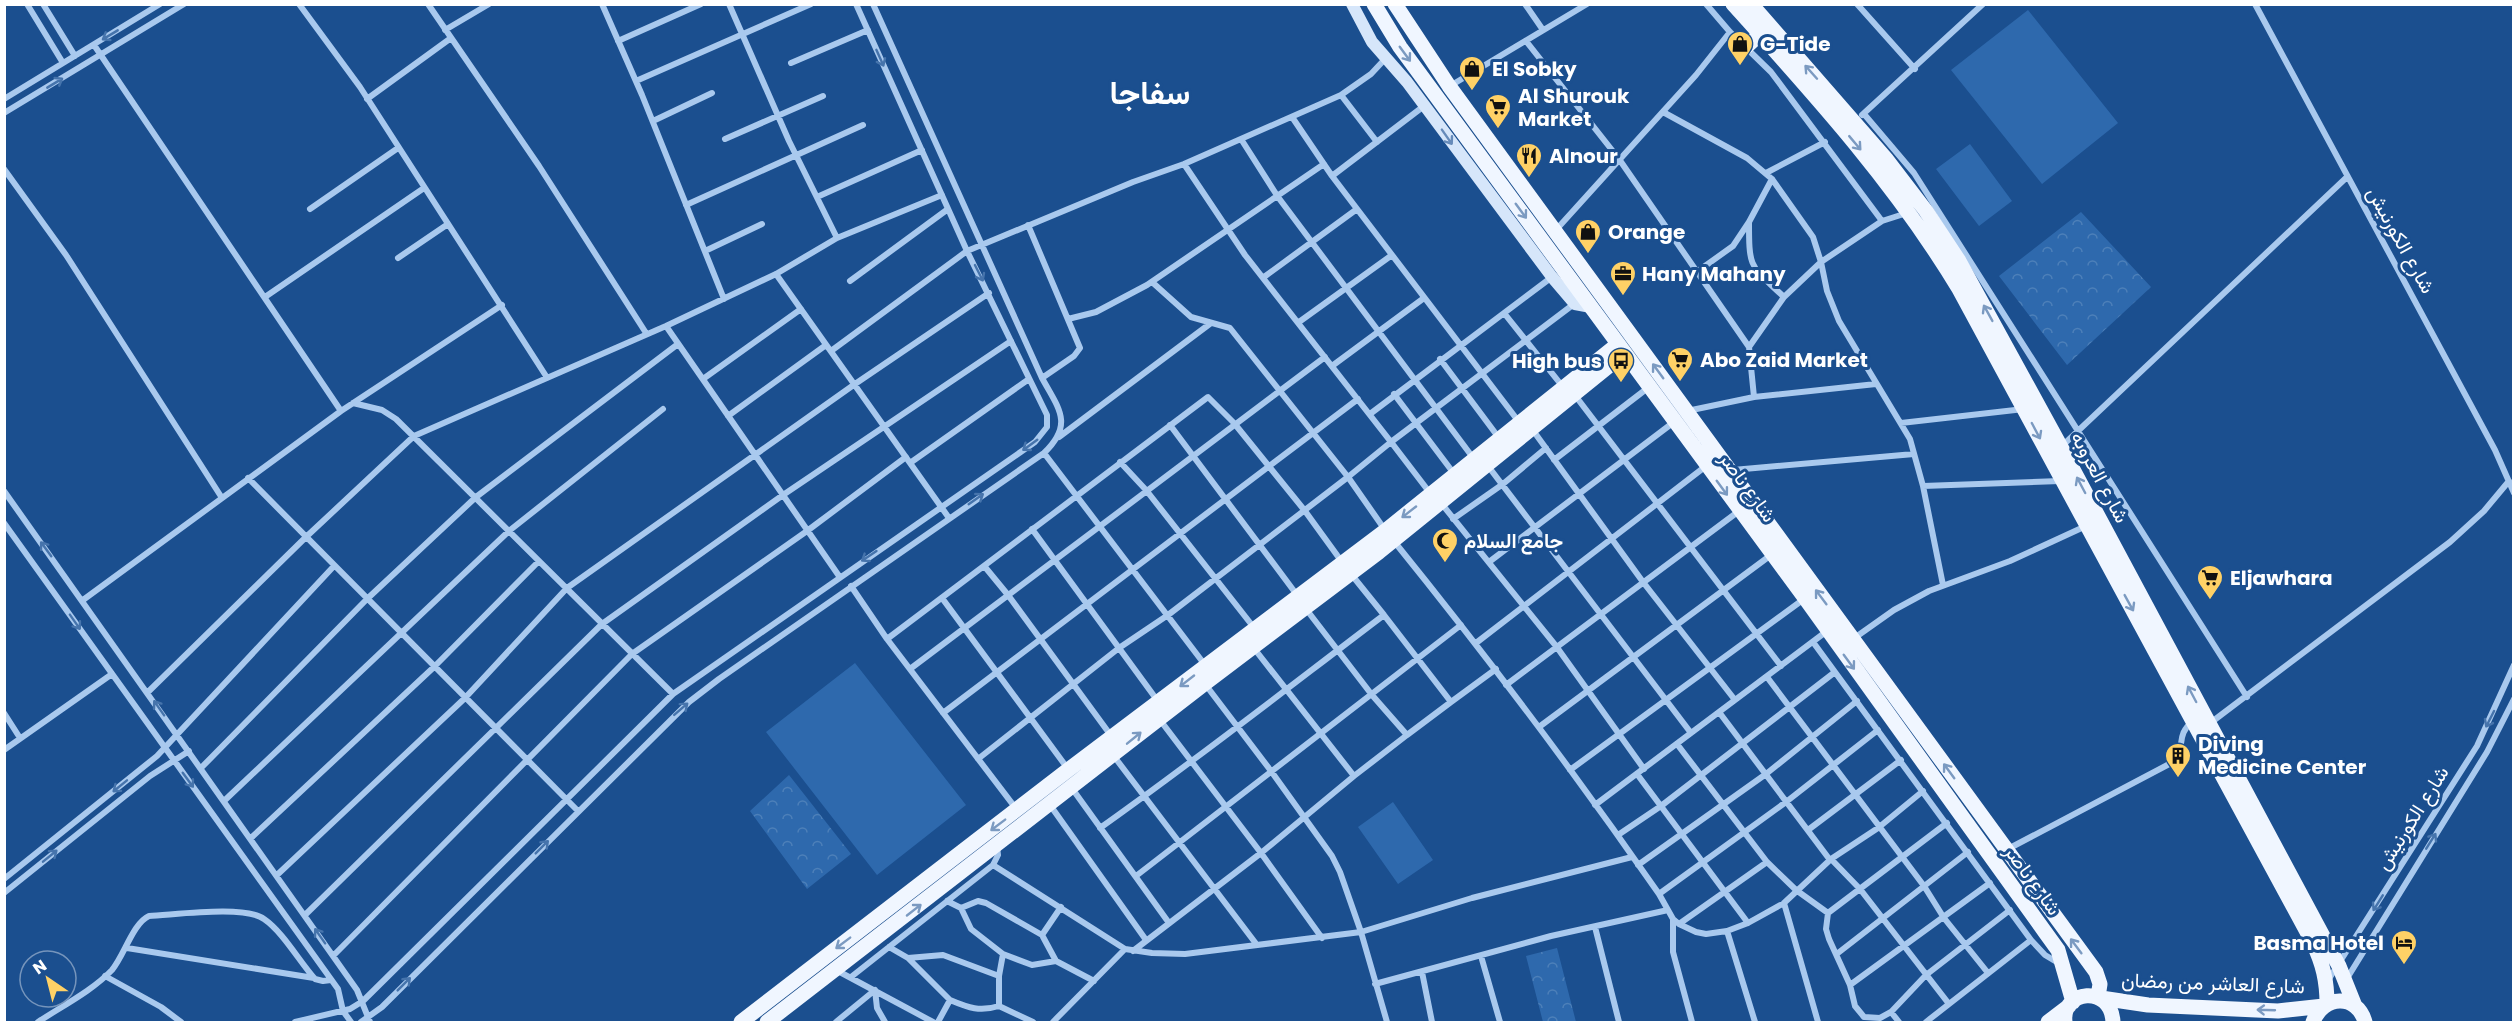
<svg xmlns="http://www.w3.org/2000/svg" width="2518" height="1027" viewBox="0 0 2518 1027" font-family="Poppins,Vazirmatn,sans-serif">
<defs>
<pattern id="forest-crowns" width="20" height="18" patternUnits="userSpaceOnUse" patternTransform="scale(1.5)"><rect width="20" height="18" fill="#2e69ad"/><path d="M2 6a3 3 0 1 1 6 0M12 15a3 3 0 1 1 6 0" fill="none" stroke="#4d80b9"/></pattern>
</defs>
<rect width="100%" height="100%" fill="#1b4f8f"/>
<path fill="url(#forest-crowns)" d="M2081 212 2151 287 2067 365 1999 276Z
M789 775 851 854 807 889 750 811Z
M1557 948 1576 1022H1543L1526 956Z"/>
<path fill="#2e69ad" d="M2028 10 2118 123 2042 184 1951 70Z
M1970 144 2012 201 1979 226 1936 169Z
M855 663 966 805 877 875 766 732Z
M1393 802 1433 860 1398 884 1358 827Z"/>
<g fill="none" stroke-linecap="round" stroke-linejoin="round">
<path stroke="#a9c9ee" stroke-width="6" d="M27 4 63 63
M43 4 75 56
M299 4 360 87 546 376
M428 4 539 166 646 333
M602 4 642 95 724 299
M729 4 789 141 837 238
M1525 4 1543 30
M1706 4 1730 32 1771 72 1882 221
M1857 4 1915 69
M2255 4 2495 450 2514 493
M445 30 489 4
M618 41 701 4
M1526 41 1619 159 1749 347
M94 45 341 411
M791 63 868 30
M636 81 811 4
M1450 86 1587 4
M1341 95 1377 142
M4 99 160 4
M367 99 451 38
M1663 112 1747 158 1772 179 1813 237 1821 262 1882 221 1907 213
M4 113 184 4
M1864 114 1914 173 2247 697
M1862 115 1983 4
M1292 117 1332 176 1519 422
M653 121 712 93
M725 139 823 96
M1241 139 1278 197 1474 459
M1184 164 1245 255 1391 442 1348 477 1385 530
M4 169 66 255 222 498
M1766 173 1825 142
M1332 176 1424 106
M817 197 922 150
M686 205 863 125
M310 209 398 148
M1749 222 1772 179
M1028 225 1080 348 1074 356 1042 378
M1555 231 1696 75 1730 32
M705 251 762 224
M398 258 448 224
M1821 262 1827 291 1839 321 1910 439 1923 486 1943 585
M1698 271 1733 246 1749 222C1749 270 1750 265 1784 297L1821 262
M776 274 949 518
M1264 277 1357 209
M850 281 948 209
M265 297 424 188
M1504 313 1563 387
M1068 319 1096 312 1147 285 1324 164
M1299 322 1392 255
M666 326 839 576
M831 351 967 251 1133 182 1184 164 1341 95 1371 74 1385 59
M1440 359 1499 438
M1332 366 1424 298
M703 379 801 309
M1394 394 1455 475
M1574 394 1781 666
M1754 397 1876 384
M353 403 382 410 396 419 673 694
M1687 411 1754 397 1749 347 1784 297
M1370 414 1552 277
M728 416 826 345
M1901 423 2024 409
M1170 425 1297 595
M1532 429 1643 582 1735 700
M1059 437 1211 323
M2062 446 2347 177
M1044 453 1205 665
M1554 460 1649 387
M1120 462 1146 490 1255 629
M910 463 1029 379
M1488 466 1691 733
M1733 470 1914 454
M248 478 578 811
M1923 486 2060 481
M4 491 357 990 370 1022
M1430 493 1391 442 1574 304
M1441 503 1556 646 1644 769
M1453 519 1503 484 1546 448
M4 523 338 989 343 1011 351 1022
M1032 529 1157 700
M1393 540C1486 655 1575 773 1659 894L1673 919 1679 924 1696 932 1706 934 1727 931 1748 923 1784 903 1831 859 1878 828 1923 791
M1489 562 1674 422
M985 567 1008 595 1112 737
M851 586 887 639
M942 598 1068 769
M83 600 341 411 502 305
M1306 609 1372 695 1407 735 1451 702 1384 615
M1853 639 1894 610 1929 591 2010 561 2086 526
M1813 642 2031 940 2045 955 2060 964
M1476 643 1706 466
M910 669 1325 357
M1767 677 1924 886 1944 918 1988 973
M1205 684 1271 771 1332 856 1340 872 1361 932 1387 1022
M1506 685 1739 511
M148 692 306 537 414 436 666 326 776 274 837 238 942 195
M1451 702 1496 669
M1719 712 1830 860
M4 713 20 738
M943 713 1358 399
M1160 720 1261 853 1322 938
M2209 724 2450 542 2484 511 2509 481
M1539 727 1771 555
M1677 744 1767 862 1796 890 1828 913 1947 823
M4 750 112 674
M1113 755 1257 945
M978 759 1119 648 1168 615 1348 477 1230 328 1191 317 1152 282
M201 768 367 599 476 497 678 344
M1570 770 1804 599
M1637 774 1748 923
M1354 776 1407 735
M1071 787 1169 923
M224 801 509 531 663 409
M1050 805 1146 940
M1595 805 1827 631
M1017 810 887 639 1208 397 1234 423 1305 511 1342 562
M1100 828C1196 760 1289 687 1384 615L1351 574
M1808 830 1901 760
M1618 835 1661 806 1835 672
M251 838 434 667 539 561
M997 846 998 855 993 865 1125 949 1152 953 1185 954 1361 932 1472 898 1632 857
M2006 850 2173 762C2187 746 2175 736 2192 722
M1831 859 1860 889 1949 1004
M1638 865 1766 774 1857 701
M277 875 465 698 567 588 855 384 989 293
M1136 876 1461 625
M4 879 157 756 334 566
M4 893 150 776 189 751
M1659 894 1786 802 1878 730
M947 901 961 908 971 929 1003 954
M1784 903 1818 1022
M961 908 978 901 986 903 1042 935 1056 961
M1828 913 1826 929 1829 939 1850 985 1855 1006 1864 1017 1880 1018 1891 1012 1926 975 2010 910
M305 915 602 624 783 495 1011 341
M1673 919V952L1692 1022
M1679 924 1767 862
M1595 927 1619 1022
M1727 931 1755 1022
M1042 935 1061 907
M889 947 908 958 943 955 999 976V1006L1033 1022
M127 948 314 978
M1133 951 1261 853 1354 776 1253 647
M1838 953 1968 852
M333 956 632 654 807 531 906 457
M1481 956 1500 1022
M908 958 950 1000
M836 970 933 1022
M1422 972 1432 1022
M105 976 161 1007 181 1022
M999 976 1003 954 1032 965 1056 961 1094 981
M851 977 993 865
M2346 980 2487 752 2514 699
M2327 982 2477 746 2514 665
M1375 984 1551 936 1668 910
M1850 985 1990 883
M875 990 877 1008 885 1022
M1891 1012 1899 1022
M38 1022C62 1006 92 991 112 970 124 956 133 923 149 916 174 915 245 905 264 919 283 932 299 961 315 979L323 981 331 980
M295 1022 350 1009 363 1001 673 694 1035 442 1047 427V415L967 251 856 4
M361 1022 382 1007 689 702 719 679 1044 453C1074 424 1059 409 1042 378L873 4
M836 1022 875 990
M938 1022 950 1000C969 1008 980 1012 999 1006
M1053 1022 1125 949
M1926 1022 2031 940"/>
<path stroke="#d6e6fa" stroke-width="12" d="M1352 4 1372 42 1407 82 1552 277 1575 304 1591 307"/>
<path stroke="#f0f6ff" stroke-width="15" d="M1374 4 1400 47 1805 598 2045 932 2058 950 2073 1002
M1395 4 1449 86 2096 972 2100 984 2098 997
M1733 4C1814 94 1896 184 1959 289L2313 943C2323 964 2327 981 2327 1004
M1751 4 1887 160 1926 211 1959 261 2061 447 2339 966 2355 1006
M1746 47 1760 34
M2101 998 2148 1005 2278 1011 2324 1006
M741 1022 1068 770 1385 531 1618 344
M767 1022 1204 684 1379 552 1625 353
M2048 1022 2069 1006
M2065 1022C2061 990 2111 984 2113 1022
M2313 1022C2323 995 2357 993 2365 1022"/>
</g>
<defs><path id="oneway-shaft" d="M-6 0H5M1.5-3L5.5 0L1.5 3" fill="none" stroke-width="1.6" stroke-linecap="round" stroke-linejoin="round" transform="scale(1.5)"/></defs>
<g stroke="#4674ac">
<use href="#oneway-shaft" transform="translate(110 35) rotate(149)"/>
<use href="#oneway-shaft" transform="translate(880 58) rotate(66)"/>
<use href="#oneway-shaft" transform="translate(55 83) rotate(-31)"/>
<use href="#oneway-shaft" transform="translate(979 273) rotate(63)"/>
<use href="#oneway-shaft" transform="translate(1030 445) rotate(144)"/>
<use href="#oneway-shaft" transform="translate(976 499) rotate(-35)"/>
<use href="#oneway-shaft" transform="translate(46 549) rotate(-126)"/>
<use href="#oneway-shaft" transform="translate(869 556) rotate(146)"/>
<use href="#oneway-shaft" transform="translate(75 622) rotate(55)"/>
<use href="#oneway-shaft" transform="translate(159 708) rotate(-125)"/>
<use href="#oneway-shaft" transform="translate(681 709) rotate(-41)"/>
<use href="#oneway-shaft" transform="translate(2490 719) rotate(117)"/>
<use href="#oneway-shaft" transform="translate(188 780) rotate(54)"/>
<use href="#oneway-shaft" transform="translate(120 786) rotate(141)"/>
<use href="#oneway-shaft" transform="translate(2431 841) rotate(-58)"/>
<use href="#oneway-shaft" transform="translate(542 847) rotate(-45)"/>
<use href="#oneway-shaft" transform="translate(50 856) rotate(-39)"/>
<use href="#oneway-shaft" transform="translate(2378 903) rotate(122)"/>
<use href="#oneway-shaft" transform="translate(320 936) rotate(-125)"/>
<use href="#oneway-shaft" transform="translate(404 984) rotate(-45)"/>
</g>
<g stroke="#7b9ac1">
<use href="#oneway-shaft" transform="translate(1405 54) rotate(54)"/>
<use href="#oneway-shaft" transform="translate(1811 72) rotate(-132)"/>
<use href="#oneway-shaft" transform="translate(1855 143) rotate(50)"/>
<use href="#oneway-shaft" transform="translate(1521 211) rotate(54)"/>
<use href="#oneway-shaft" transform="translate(1988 313) rotate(-119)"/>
<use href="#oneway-shaft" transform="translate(1658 371) rotate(-126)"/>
<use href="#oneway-shaft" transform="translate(2036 431) rotate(62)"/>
<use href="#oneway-shaft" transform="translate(2081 485) rotate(-118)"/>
<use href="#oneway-shaft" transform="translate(1722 488) rotate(54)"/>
<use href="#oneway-shaft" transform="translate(1409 512) rotate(142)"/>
<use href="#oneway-shaft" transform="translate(1821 597) rotate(-127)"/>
<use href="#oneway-shaft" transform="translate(2129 603) rotate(61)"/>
<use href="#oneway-shaft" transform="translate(1849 662) rotate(54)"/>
<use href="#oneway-shaft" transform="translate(1187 681) rotate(142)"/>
<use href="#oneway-shaft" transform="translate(2192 694) rotate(-118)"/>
<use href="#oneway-shaft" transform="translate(1134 738) rotate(-39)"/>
<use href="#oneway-shaft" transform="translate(1949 771) rotate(-126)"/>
<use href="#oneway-shaft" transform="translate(998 825) rotate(143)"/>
<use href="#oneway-shaft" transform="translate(914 910) rotate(-38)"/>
<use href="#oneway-shaft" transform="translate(843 943) rotate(143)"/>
<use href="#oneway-shaft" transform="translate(2076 946) rotate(-127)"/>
<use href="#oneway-shaft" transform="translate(2266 1010) rotate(-178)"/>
</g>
<use stroke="#668bba" href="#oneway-shaft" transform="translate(1447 137) rotate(55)"/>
<defs>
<symbol id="shop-pin" viewBox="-11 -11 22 30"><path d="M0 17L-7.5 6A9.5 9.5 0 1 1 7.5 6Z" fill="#ffd166" stroke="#1b4f8f"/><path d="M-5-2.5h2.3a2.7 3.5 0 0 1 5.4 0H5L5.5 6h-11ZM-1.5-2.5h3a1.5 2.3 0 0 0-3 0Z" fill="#111"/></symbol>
<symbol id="supermarket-pin" viewBox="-11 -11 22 30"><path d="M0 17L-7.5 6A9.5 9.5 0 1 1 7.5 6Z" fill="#ffd166" stroke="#1b4f8f"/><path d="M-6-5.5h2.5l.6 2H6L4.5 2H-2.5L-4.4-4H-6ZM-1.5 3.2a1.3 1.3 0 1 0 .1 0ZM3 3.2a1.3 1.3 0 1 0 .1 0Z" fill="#111"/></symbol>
<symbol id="restaurant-pin" viewBox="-11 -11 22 30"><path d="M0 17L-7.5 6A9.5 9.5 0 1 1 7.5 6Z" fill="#ffd166" stroke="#1b4f8f"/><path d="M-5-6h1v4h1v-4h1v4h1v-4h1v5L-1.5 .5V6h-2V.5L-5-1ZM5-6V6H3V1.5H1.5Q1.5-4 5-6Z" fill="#111"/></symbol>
<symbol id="office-pin" viewBox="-11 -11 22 30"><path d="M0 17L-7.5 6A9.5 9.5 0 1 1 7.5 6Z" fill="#ffd166" stroke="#1b4f8f"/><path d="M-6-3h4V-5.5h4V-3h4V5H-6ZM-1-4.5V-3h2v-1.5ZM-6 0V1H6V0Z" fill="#111"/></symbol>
<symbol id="bus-pin" viewBox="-11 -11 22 30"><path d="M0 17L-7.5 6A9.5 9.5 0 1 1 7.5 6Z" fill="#ffd166" stroke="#1b4f8f"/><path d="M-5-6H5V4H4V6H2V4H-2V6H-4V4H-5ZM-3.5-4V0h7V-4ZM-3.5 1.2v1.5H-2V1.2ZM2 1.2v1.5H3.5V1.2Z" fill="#111"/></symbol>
<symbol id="mosque-pin" viewBox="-11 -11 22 30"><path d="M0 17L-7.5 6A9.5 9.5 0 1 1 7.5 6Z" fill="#ffd166" stroke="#1b4f8f"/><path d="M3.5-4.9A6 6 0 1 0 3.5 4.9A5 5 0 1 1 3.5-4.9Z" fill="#111"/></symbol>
<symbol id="building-pin" viewBox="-11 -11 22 30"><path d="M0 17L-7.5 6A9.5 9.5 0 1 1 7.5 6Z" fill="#ffd166" stroke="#1b4f8f"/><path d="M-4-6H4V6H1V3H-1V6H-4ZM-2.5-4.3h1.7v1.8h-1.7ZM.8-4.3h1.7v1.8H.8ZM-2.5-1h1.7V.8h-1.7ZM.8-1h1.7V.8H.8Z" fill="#111"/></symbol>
<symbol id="hotel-pin" viewBox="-11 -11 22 30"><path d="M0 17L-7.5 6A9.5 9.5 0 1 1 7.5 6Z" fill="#ffd166" stroke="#1b4f8f"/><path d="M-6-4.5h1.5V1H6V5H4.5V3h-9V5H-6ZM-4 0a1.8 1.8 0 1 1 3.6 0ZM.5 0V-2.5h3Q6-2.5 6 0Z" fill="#111"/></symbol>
</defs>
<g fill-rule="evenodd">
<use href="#shop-pin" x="1725" y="29" width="30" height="40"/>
<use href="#shop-pin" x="1457" y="54" width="30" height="40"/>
<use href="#supermarket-pin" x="1483" y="92" width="30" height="40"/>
<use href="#restaurant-pin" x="1514" y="141" width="30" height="40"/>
<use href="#shop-pin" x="1573" y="217" width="30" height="40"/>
<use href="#office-pin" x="1608" y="259" width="30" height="40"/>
<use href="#supermarket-pin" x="1665" y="345" width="30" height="40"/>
<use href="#bus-pin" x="1606" y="346" width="30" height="40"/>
<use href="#mosque-pin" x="1430" y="526" width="30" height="40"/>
<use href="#supermarket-pin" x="2195" y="563" width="30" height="40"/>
<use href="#building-pin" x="2163" y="741" width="30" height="40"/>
<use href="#hotel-pin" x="2389" y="928" width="30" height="40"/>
</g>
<g text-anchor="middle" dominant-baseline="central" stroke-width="6" stroke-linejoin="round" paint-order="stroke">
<g font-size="20" font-weight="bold" fill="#fff" stroke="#1b4f8f" text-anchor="start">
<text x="1760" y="44">G-Tide</text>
<text x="1492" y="69">El Sobky</text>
<text x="1518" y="96">Al Shurouk<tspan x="1518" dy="23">Market</tspan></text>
<text x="1549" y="156">Alnour</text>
<text x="1608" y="232">Orange</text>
<text x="1642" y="274">Hany Mahany</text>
<text x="1700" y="360">Abo Zaid Market</text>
<text x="1602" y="361" text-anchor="end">High bus</text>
<text x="1464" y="541">جامع السلام</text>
<text x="2230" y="578">Eljawhara</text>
<text x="2198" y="744">Diving<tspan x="2198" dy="23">Medicine Center</tspan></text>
<text x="2384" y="943" text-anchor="end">Basma Hotel</text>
</g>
<g font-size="20" fill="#fff" stroke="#1b4f8f">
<text transform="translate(2401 240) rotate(61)">شارع الكورنيش</text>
<text transform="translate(2100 477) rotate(62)">شارع العروبه</text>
<text transform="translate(1748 487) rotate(54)">شارع ناصر</text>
<text transform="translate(2412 818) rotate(-58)">شارع الكورنيش</text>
<text transform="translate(2033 880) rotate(54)">شارع ناصر</text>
<text transform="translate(2213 983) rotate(2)">شارع العاشر من رمضان</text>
</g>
<g font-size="32" font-weight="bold" fill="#fff" stroke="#1b4f8f">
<text x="1150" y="92">سفاجا</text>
</g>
</g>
<rect width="2518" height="1027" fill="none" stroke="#ffffff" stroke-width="12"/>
<g transform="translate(48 979) rotate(325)"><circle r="28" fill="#1b4f8f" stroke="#7695bc" stroke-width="1.5"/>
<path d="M0-4.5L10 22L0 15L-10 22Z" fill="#ffd166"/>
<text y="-9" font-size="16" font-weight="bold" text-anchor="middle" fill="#ffffff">N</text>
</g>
</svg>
